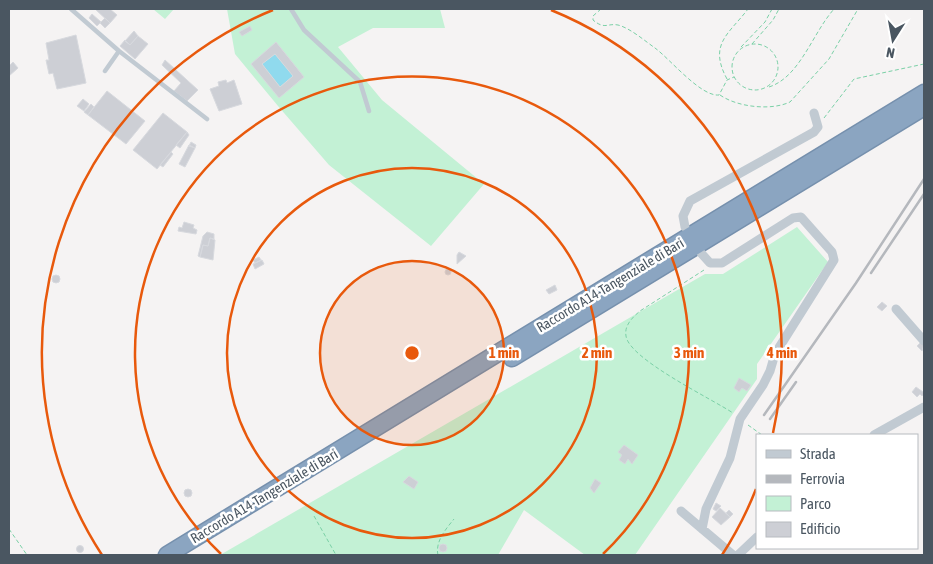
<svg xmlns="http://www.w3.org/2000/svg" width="933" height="564" viewBox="0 0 933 564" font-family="'Asap Condensed',sans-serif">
<rect width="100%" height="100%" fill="#f5f3f3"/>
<path fill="#c3f1d5" d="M153 9H174L165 19Z
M227 9H440L445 28H373L338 47 382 100 484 184 431 246 329 165 278 106 235 54Z
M797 227 828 262 757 364V379L635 555H585L524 510 498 555H220L705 274H723Z"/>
<path fill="#90daee" d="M275 54 293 76 280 87 262 64Z"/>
<path fill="#cdcfd5" stroke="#d7d9de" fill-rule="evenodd" d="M95 9H110L117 15 110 23Z
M92 14 101 22 97 26 89 18Z
M105 18 110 23 105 28 100 23Z
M250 26 252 30 242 36 239 32Z
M134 31 138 36 130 45 125 41Z
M76 35 86 83 57 89 53 73 49 74 46 60H49L46 43Z
M138 36 148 44 135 59 120 46 125 40 130 45Z
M276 42 304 77 279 98 251 64ZM275 54 293 76 280 87 262 64Z
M165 60 198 90 187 101 174 91 181 83 162 65Z
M13 62 18 68 9 76V66Z
M226 80 227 83 234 80 242 104 219 111 210 89 219 86 218 82Z
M107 91 145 121 126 144 88 115Z
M83 99 89 104 84 111 77 106Z
M91 104 94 107 88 115 84 112Z
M163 113 187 132 157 169 133 150Z
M187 132 189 135 180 148 176 145Z
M191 142 196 145 195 148 189 146Z
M189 145 195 148 185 167 179 164Z
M171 152 173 154 163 167 160 165Z
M184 222 194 225 193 228 197 230 196 234 178 231 179 227 182 228Z
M207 232 214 234V239L210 238 208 246 203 245 200 257 198 256 203 236Z
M210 238 215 240 213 260 200 257 203 245 208 246Z
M459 252 466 256 457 264V255Z
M259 257 261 260 255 263 253 260Z
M262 260 264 264 255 269 253 264Z
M445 272a3 3 0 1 1 6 0a3 3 0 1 1-6 0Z
M52 279a4 4 0 1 1 8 0a4 4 0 1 1-8 0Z
M555 285 557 290 549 294 546 290Z
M882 302 887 306 882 311 877 307Z
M922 341 924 344 922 351 917 346Z
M739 378 751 385 747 391 742 388 739 392 734 388Z
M916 387 923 392 924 394 922 396 920 394 917 397 912 392Z
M624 445 638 455 632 464 628 459 625 464 619 460 622 455 618 452Z
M409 476 418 482 414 489 403 482Z
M595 479 601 483 594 493 590 488Z
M184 493a4 4 0 1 1 8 0a4 4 0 1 1-8 0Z
M716 503 721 506 716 511 713 509Z
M720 508 730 517 721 525 712 517Z
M729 510 733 514 730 517 726 513Z
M439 548a4 4 0 1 1 8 0a4 4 0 1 1-8 0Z
M76.5 549a3.5 3.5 0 1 1 7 0a3.5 3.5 0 1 1-7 0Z"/>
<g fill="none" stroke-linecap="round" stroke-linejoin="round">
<defs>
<path id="highway" d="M512 358 924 107
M167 555 924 93"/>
</defs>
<use href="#highway" stroke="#7690ad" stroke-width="19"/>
<path stroke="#7ad0a6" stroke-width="1" stroke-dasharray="4 2.5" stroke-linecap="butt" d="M601 9 593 16V20C605 30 607 23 618 25 630 28 645 41 655 48 670 59 701 97 719 95L727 80 734 77
M732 67a23 23 0 1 1 46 0a23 23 0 1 1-46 0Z
M752 44 773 20 779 9
M741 47 765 22 772 9
M727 79C708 44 729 34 748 9
M769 87C800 77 812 34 834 9
M720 95C737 107 771 111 790 102L829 59 858 9
M824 118 854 79 924 64
M704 270 640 311C633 317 624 325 626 336 629 359 712 399 733 413
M748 425 762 435
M314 516 336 555
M9 529 27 555
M438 555C435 542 445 530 454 519"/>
<path stroke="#c1cad2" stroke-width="4.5" d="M71 9 119 51 207 119
M291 9 304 30 360 82 369 111
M105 71 119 51"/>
<path stroke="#c1cad2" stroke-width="9" d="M685 227 683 216 690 201 814 132 818 127 814 113
M701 253 710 263H722L793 218 801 217 832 252 834 260 775 354 770 371 763 385 740 419 730 458 706 509 702 529
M896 309 924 341
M874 435 924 407
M681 511 733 555
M738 555 757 537"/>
<use href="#highway" stroke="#8ba5c1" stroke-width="16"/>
<path stroke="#b5b8bd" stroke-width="2.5" d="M871 273 924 194
M764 415 856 283 924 179
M770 419 796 382"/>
</g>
<circle cx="412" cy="353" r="92" fill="#e8590c" fill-opacity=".12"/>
<g fill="none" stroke="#e8590c" stroke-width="2.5">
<circle cx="412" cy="353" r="92"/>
<circle cx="412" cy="353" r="185"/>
<path d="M221 554A277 277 0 1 1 603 554"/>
<path d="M756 489A370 370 0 0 1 722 555M102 555A370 370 0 0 1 273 10M551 10A370 370 0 0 1 773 433"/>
</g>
<g text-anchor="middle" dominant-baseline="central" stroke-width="5" stroke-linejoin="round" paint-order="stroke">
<g font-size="14" fill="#4a5661" stroke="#fff">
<text transform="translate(610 285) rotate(-31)">Raccordo A14-Tangenziale di Bari</text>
<text transform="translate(264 496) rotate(-31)">Raccordo A14-Tangenziale di Bari</text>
</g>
</g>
<circle cx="412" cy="353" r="8" fill="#e8590c" stroke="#fff" stroke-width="2.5"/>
<g font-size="15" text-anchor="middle" font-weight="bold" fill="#e8590c" stroke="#fff" stroke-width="5" stroke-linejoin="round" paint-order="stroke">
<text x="504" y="358">1 min</text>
<text x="597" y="358">2 min</text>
<text x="689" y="358">3 min</text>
<text x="782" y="358">4 min</text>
</g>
<rect width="933" height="564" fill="none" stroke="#4a5661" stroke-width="20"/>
<rect x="756" y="434" width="162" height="115" fill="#ffffff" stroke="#b7bbc0"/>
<rect x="766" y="450" width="25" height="8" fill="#c1cad2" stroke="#b7bbc0"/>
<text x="800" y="459" font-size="15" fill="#4a5661">Strada</text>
<rect x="766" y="475" width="25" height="8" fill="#b5b8bd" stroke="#b7bbc0"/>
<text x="800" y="484" font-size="15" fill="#4a5661">Ferrovia</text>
<rect x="766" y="496" width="25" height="15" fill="#c3f1d5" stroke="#b7bbc0"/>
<text x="800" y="509" font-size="15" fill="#4a5661">Parco</text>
<rect x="766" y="522" width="25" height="15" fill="#cdcfd5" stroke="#b7bbc0"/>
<text x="800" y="534" font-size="15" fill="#4a5661">Edificio</text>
<g transform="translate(893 40) rotate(191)" stroke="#ffffff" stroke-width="4" paint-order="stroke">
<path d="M0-4L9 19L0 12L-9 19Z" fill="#4a5661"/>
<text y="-8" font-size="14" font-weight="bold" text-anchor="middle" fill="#4a5661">N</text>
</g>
</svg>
